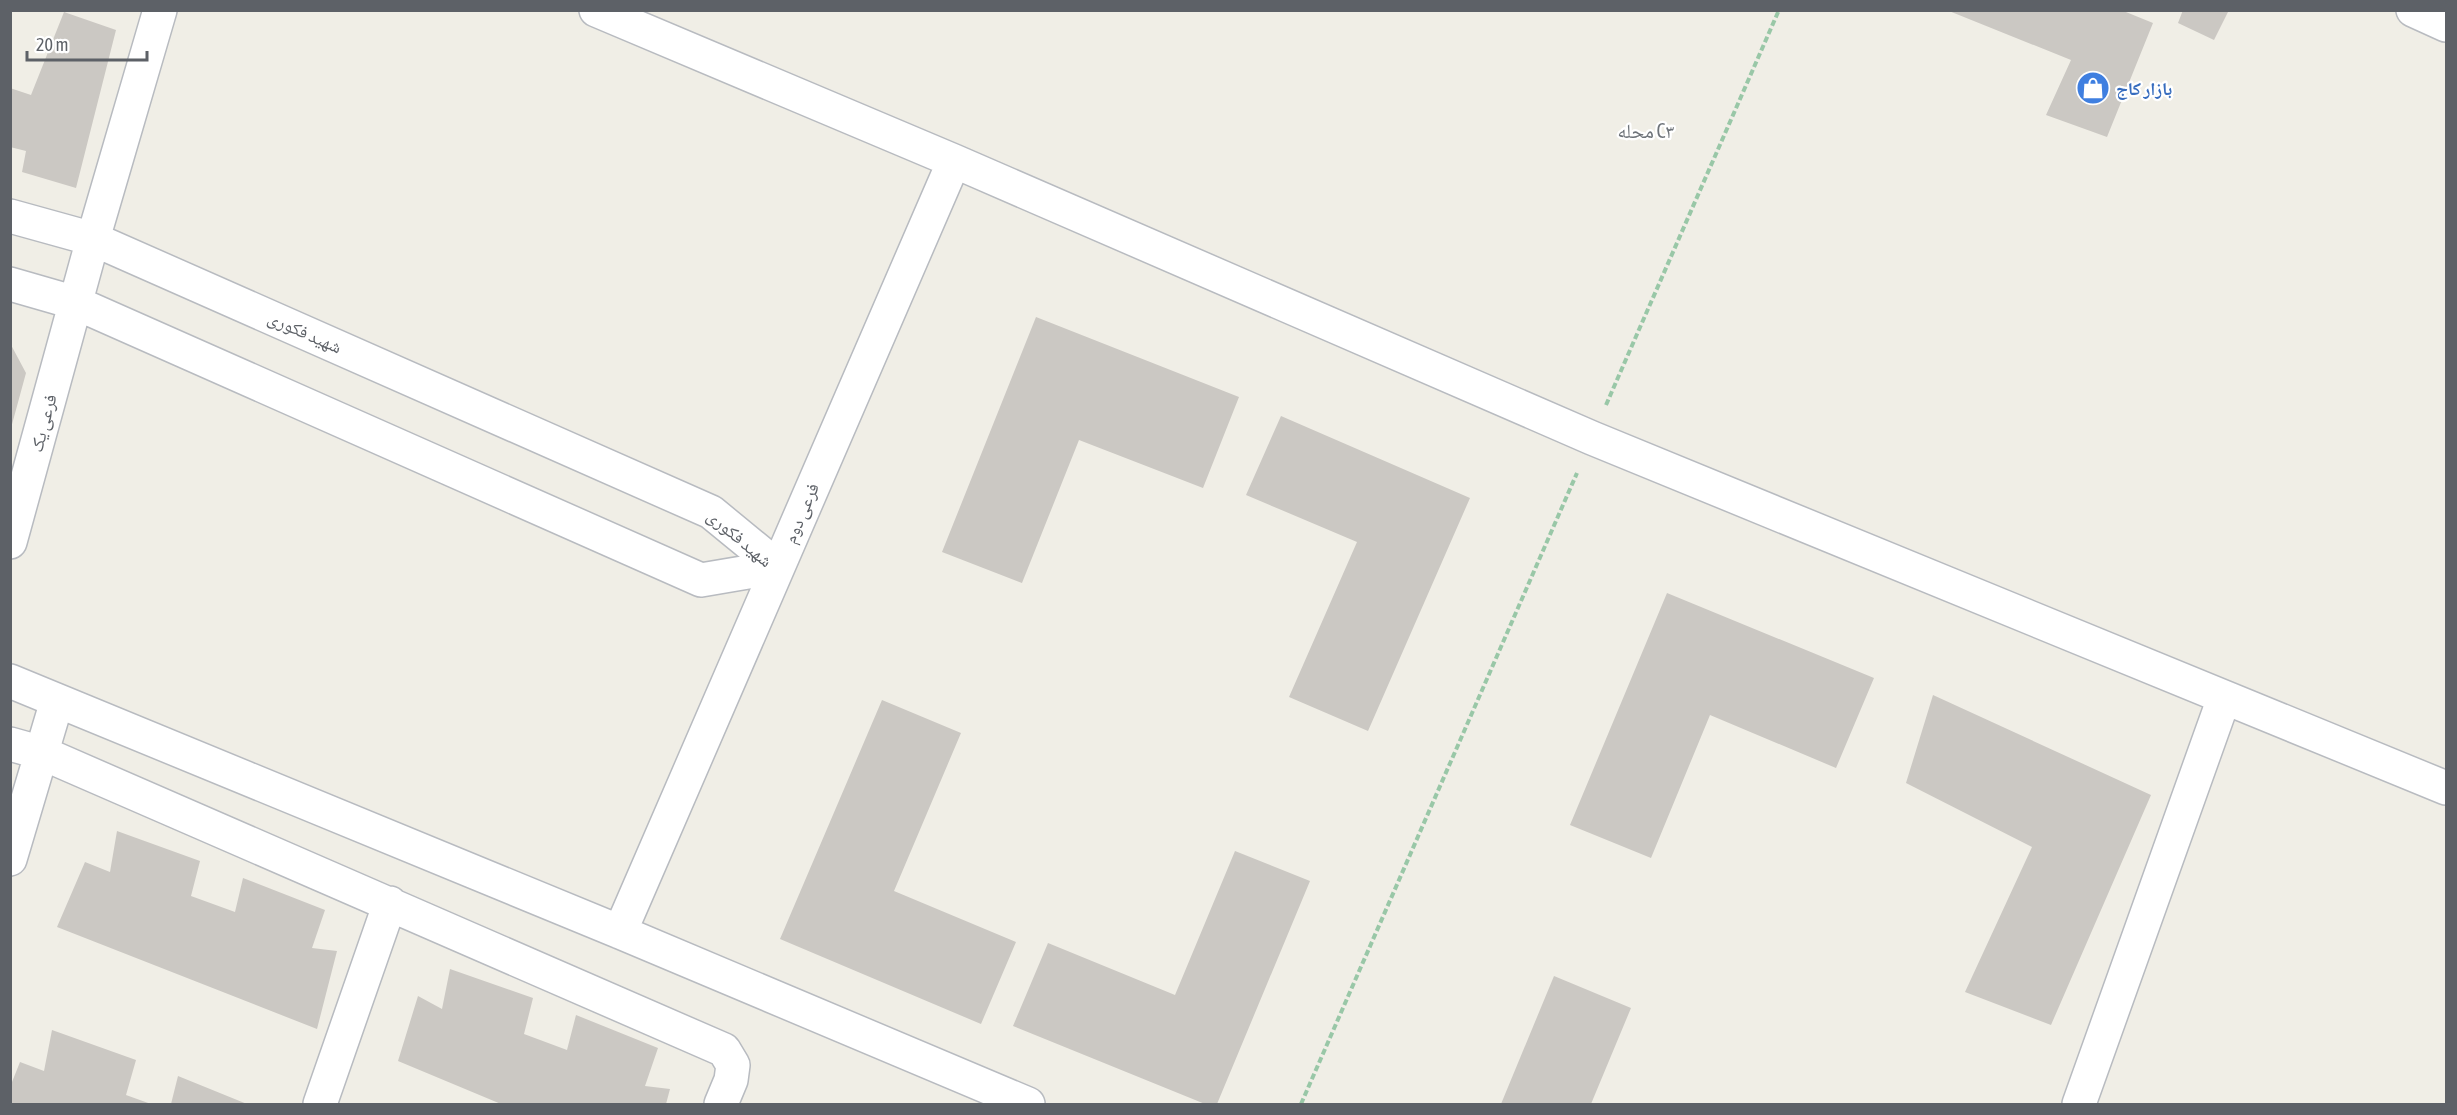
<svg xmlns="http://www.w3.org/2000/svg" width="2457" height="1115" viewBox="0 0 2457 1115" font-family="'Asap Condensed','Noto Naskh Arabic',sans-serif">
<rect width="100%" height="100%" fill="#f0eee6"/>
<path fill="#cbc8c3" d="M2121 10 2153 23 2107 137 2046 115 2071 60 1949 11Z
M2183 10H2229L2214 40 2178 23Z
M64 12 116 30 76 188 22 172 26 151 10 147V88L31 95Z
M1036 317 1239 397 1203 488 1079 440 1022 583 942 552Z
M10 343 26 373 11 428H10Z
M1281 416 1470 498 1368 731 1289 697 1357 542 1246 495Z
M1667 593 1874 678 1836 768 1710 715 1651 858 1570 825Z
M1933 695 2151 795 2051 1025 1965 992 2032 847 1906 783Z
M882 700 961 733 894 891 1016 942 981 1024 780 939Z
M117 831 200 861 191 896 235 912 243 878 325 910 312 948 337 951 317 1029 57 927 85 862 110 872Z
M1235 851 1310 881 1217 1104H1205L1013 1026 1048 943 1175 995Z
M450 969 533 998 524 1034 567 1050 576 1015 658 1048 645 1086 670 1089 666 1104H501L398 1061 418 996 442 1009Z
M1554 976 1631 1008 1591 1104H1501Z
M52 1030 136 1060 126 1095 151 1104H10V1087L20 1062 44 1071Z
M178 1076 247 1104H171Z"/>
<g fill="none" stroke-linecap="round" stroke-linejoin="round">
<defs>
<path id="minor" d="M596 10 954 161 1592 438 2446 788
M2413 10 2446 25
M10 216 93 239 711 512 778 567
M10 284 76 303 701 580 778 567
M10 542 93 239 160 10
M10 681 620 932 1028 1104
M10 744 42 753 724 1050 733 1065 731 1080 721 1104
M10 859 57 701
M620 932 954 161
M320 1104 390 903
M2079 1104 2224 698"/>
</defs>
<use href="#minor" stroke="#b8bbc0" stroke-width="36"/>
<path stroke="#99c7a7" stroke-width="4" stroke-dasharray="6 3" stroke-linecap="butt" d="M1606 405 1779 10
M1301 1104 1577 473"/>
<use href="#minor" stroke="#fff" stroke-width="33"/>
</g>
<defs>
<symbol id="shop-disc" viewBox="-11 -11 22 22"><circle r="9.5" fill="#3f7fe0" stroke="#fff"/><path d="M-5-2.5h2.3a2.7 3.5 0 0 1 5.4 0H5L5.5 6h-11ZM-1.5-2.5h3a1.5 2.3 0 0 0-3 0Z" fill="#fff"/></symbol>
</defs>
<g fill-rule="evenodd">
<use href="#shop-disc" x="2074" y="69" width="38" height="38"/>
</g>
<g text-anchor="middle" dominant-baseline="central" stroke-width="4.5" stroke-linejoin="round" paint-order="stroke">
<g font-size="18" font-weight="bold" fill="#366cbe" stroke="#fff" text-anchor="start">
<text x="2116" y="88">بازار کاج</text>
</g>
<g font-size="18" fill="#5d6167" stroke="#fff">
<text transform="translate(305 332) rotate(24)">شهید فکوری</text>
<text transform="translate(43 423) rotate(-75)">فرعی یک</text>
<text transform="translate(801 513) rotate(-67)">فرعی دوم</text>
<text transform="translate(740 538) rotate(40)">شهید فکوری</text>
</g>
<g font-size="20" fill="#6e7379" stroke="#fff">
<text x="1646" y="130">محله C۳</text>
</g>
</g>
<rect width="2457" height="1115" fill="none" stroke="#5d6167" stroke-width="24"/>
<path d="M27 51v9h120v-9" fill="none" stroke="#5d6167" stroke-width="3"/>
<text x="36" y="51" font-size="18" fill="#5d6167" stroke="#ffffff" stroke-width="4.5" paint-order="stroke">20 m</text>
</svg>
